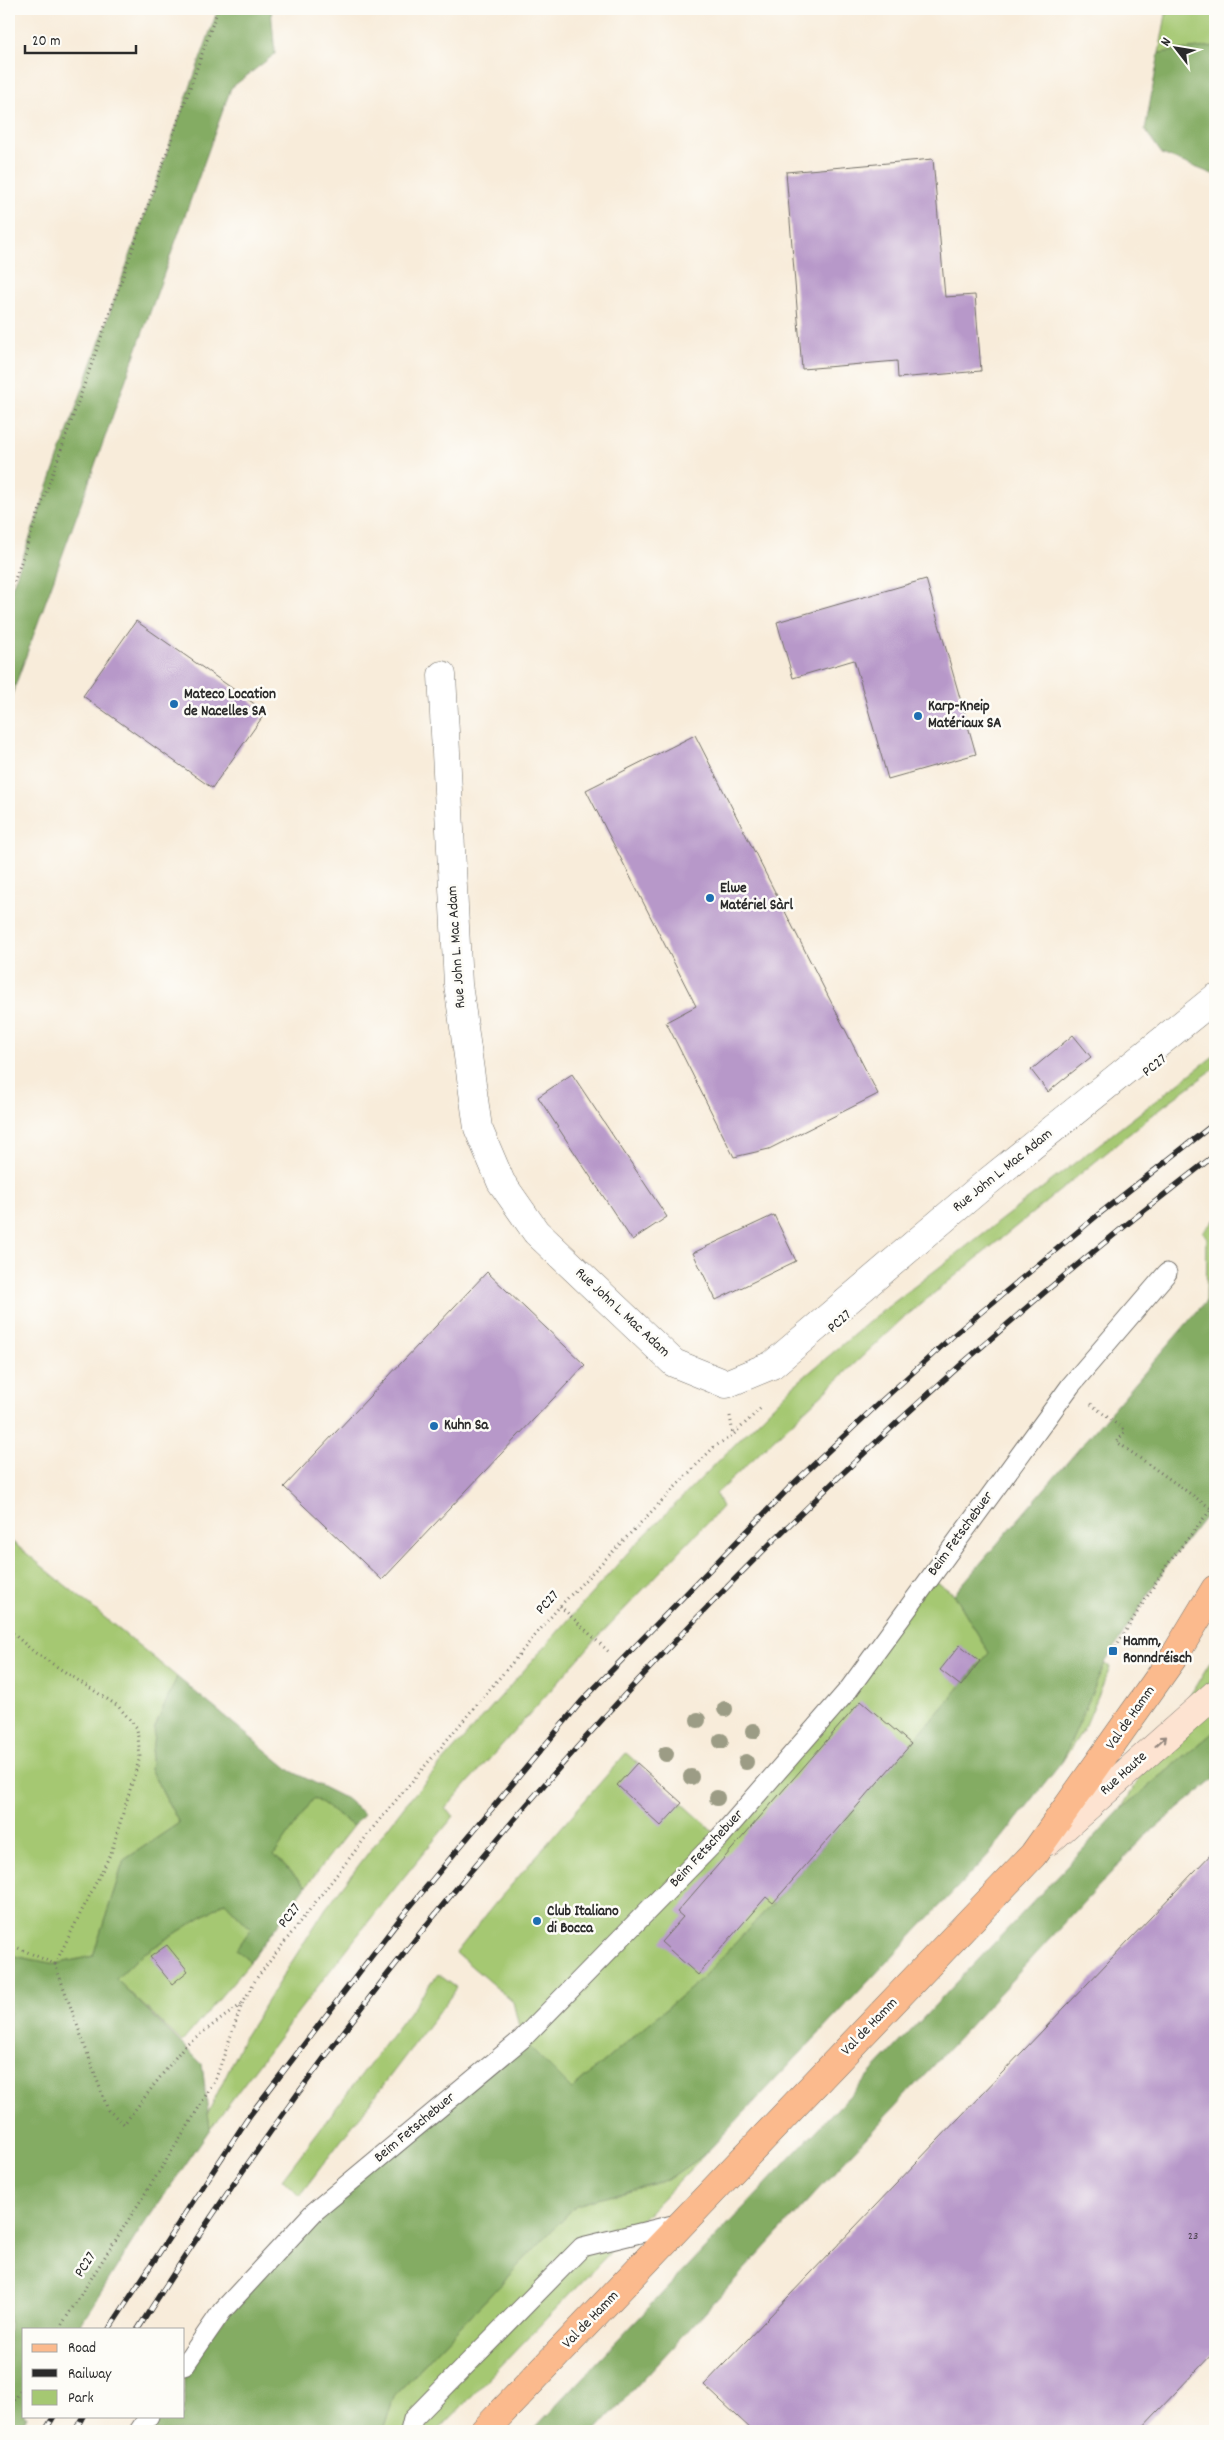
<svg xmlns="http://www.w3.org/2000/svg" width="1224" height="2440" viewBox="0 0 1224 2440" font-family="Dekko,sans-serif">
<rect width="100%" height="100%" fill="#fdfcf7"/>
<filter id="ink" filterUnits="userSpaceOnUse"><feTurbulence type="fractalNoise" baseFrequency=".02" numOctaves="2"/><feDisplacementMap in="SourceGraphic" scale="10" xChannelSelector="R" yChannelSelector="G"/><feConvolveMatrix kernelMatrix="1 2 1 2 8 2 1 2 1" color-interpolation-filters="sRGB"/></filter>
<filter id="wash" filterUnits="userSpaceOnUse"><feTurbulence type="fractalNoise" baseFrequency=".0096" numOctaves="4" result="noise"/><feDisplacementMap in="SourceGraphic" scale="20" xChannelSelector="R" yChannelSelector="G"/><feGaussianBlur stdDeviation="1.12" result="paint"/><feColorMatrix in="noise" values="0 0 0 0 0 0 0 0 0 0 0 0 0 0 0 0 0 1.4 0 .05"/><feComposite in="paint" operator="in"/></filter>
<g filter="url(#wash)">
<rect width="100%" height="100%" fill="#f8ecda"/>
<path fill="#a5c872" stroke="#687a4e" d="M1167 9H1215V46L1159 53Z
M1215 1055V1068L1166 1104 900 1321 716 1494 722 1507 596 1639 445 1809 454 1816C369 1918 289 2023 210 2129L208 2113 244 2037 326 1908 404 1806 631 1549 791 1388 876 1316Z
M1215 1219V1303L1206 1301 1207 1238 1203 1232Z
M9 1539 177 1677 155 1727 150 1769 179 1823 124 1860 93 1956 55 1964 9 1955Z
M930 1577 954 1594 989 1653 773 1903 702 1978 572 2089 522 2039 513 2002 456 1953 493 1906 626 1753 720 1837Z
M1215 1654V1731L1121 1809Z
M1105 1663 1110 1667 1086 1725 1062 1762Z
M314 1797 353 1826 306 1886 274 1855Z
M225 1902 251 1929 236 1950 250 1962 182 2042 116 1979 140 1956Z
M438 1974 457 1988 299 2196 282 2179Z
M706 2153 438 2431H383L394 2396 576 2205 667 2180Z"/>
<path fill="#84ac64" stroke="#586c48" d="M218 9H271L275 54 231 88 9 703V596Z
M1215 46V175L1162 154 1145 130 1159 53Z
M1206 1301 1215 1303V1504L1167 1565 1105 1663 1062 1762 990 1853 706 2153 667 2180 576 2205 394 2396 383 2431H139L149 2416H184V2366L314 2212 522 2039 572 2089 702 1978 773 1903 989 1653 954 1594Z
M177 1677 291 1771 345 1798 364 1814 353 1826 314 1798 274 1855 306 1886 250 1962 236 1950 251 1929 225 1902 140 1956 116 1979 202 2064 210 2129 136 2236 78 2329H24V2416H27L18 2431H9V1955L55 1964 93 1956 124 1860 179 1823 150 1769 155 1727Z
M1215 1731V1778L1144 1837 595 2431H532L1121 1809Z"/>
<g id="blocks">
<path fill="#b798c9" d="M933 159 945 297 975 295 981 371 898 378 897 361 802 369 786 172Z
M926 579 976 754 888 779 854 660 793 678 777 622Z
M136 621 266 712 212 788 83 696Z
M695 735 878 1094 769 1149 734 1157 666 1022 696 1006 586 790Z
M1073 1035 1091 1057 1048 1092 1031 1070Z
M572 1074 667 1217 632 1240 538 1097Z
M774 1215 796 1261 716 1300 693 1253Z
M487 1272 585 1365 382 1580 284 1487Z
M960 1645 980 1661 961 1686 940 1670Z
M861 1701 911 1744 773 1903 766 1897 698 1975 661 1942 683 1917 677 1912Z
M637 1763 682 1803 661 1826 617 1785Z
M1215 1850V2351L1139 2431H753L704 2385Z
M167 1945 188 1971 172 1984 150 1957Z"/>
</g>
</g>
<g filter="url(#ink)">
<use href="#blocks" fill-opacity="0" stroke="#736f68" stroke-width="1"/>
<g fill="none" stroke-linecap="round" stroke-linejoin="round">
<defs>
<path id="lane" d="M184 2366 222 2311 314 2212 522 2039 720 1837 849 1689 1071 1385 1167 1273
M139 2431 149 2416
M410 2431 413 2419 582 2247 681 2223"/>
<path id="street" d="M442 675 458 984 478 1128 501 1182 536 1232 674 1363 726 1384 772 1365 985 1184 1215 998"/>
<path id="secondary" d="M1049 1841 1215 1694"/>
<path id="primary" d="M484 2431 1033 1855 1175 1655 1215 1589"/>
</defs>
<use href="#lane" stroke="#736f68" stroke-width="21"/>
<use href="#street" stroke="#736f68" stroke-width="29"/>
<use href="#secondary" stroke="#736f68" stroke-width="29"/>
<use href="#primary" stroke="#736f68" stroke-width="29"/>
<path stroke="#736f68" stroke-width="3" stroke-dasharray="1 4" stroke-linecap="butt" d="M9 596 218 9
M1091 1404 1125 1431 1117 1442 1212 1509
M730 1416 733 1434
M560 1606 609 1652
M9 1630 34 1652 118 1706 137 1728 140 1757 111 1853 55 1964 9 1944
M1113 1651 1167 1565 1215 1504
M55 1964 108 2110 124 2124 185 2045 242 2004
M59 2329 188 2126 216 2078 242 2004 256 1979 376 1824 560 1606 714 1447 733 1435 762 1407
M9 2409 24 2385"/>
<use href="#lane" stroke="#fff" stroke-width="19"/>
<use href="#street" stroke="#fff" stroke-width="28"/>
<use href="#secondary" stroke="#fde3d1" stroke-width="28"/>
<use href="#primary" stroke="#fbba8d" stroke-width="28"/>
<defs>
<path id="rail" d="M109 2329 250 2115 403 1915 581 1702 792 1485 876 1406 955 1334 1099 1214 1215 1123
M138 2329C423 1878 793 1479 1215 1155
M45 2431 54 2416
M75 2431 83 2416"/>
</defs>
<use href="#rail" stroke="#2b2b2b" stroke-width="5.5"/>
<use href="#rail" stroke="#fdfcf7" stroke-width="4" stroke-dasharray="11" stroke-linecap="butt"/>
</g>
<g fill="#9c9c85">
<circle cx="725" cy="1709" r="8"/>
<circle cx="698" cy="1720" r="8"/>
<circle cx="753" cy="1731" r="8"/>
<circle cx="721" cy="1741" r="8"/>
<circle cx="666" cy="1754" r="8"/>
<circle cx="746" cy="1762" r="8"/>
<circle cx="691" cy="1777" r="8"/>
<circle cx="717" cy="1798" r="8"/>
</g>
<defs><path id="oneway-shaft" d="M-6 0H5M1.5-3L5.5 0L1.5 3" fill="none" stroke-width="1.6" stroke-linecap="round" stroke-linejoin="round" transform="scale(1.25)"/></defs>
<use stroke="#94877e" href="#oneway-shaft" transform="translate(1161 1741) rotate(-42)"/>
</g>
<g fill="#1f6fb2" stroke="#fdfcf7" stroke-width="2">
<circle cx="174" cy="704" r="5"/>
<circle cx="918" cy="716" r="5"/>
<circle cx="710" cy="898" r="5"/>
<circle cx="434" cy="1426" r="5"/>
<rect x="1108" y="1646" width="10" height="10" rx="2.5"/>
<circle cx="537" cy="1921" r="5"/>
</g>
<g text-anchor="middle" dominant-baseline="central" stroke-width="5" stroke-linejoin="round" paint-order="stroke">
<g font-size="12" fill="#4e4652">
<text x="1193" y="2236">23</text>
</g>
<g font-size="15" font-weight="bold" fill="#2b2b2b" stroke="#fdfcf7" text-anchor="start">
<text x="184" y="695">Mateco Location<tspan x="184" dy="17">de Nacelles SA</tspan></text>
<text x="928" y="707">Karp-Kneip<tspan x="928" dy="17">Matériaux SA</tspan></text>
<text x="720" y="889">Elwe<tspan x="720" dy="17">Matériel Sàrl</tspan></text>
<text x="444" y="1426">Kuhn Sa</text>
<text x="1123" y="1642">Hamm,<tspan x="1123" dy="17">Ronndréisch</tspan></text>
<text x="547" y="1912">Club Italiano<tspan x="547" dy="17">di Bocca</tspan></text>
</g>
<g font-size="15" fill="#2b2b2b" stroke="#fdfcf7">
<text transform="translate(457 947) rotate(-94)">Rue John L. Mac Adam</text>
<text transform="translate(1155 1066) rotate(-39)">PC27</text>
<text transform="translate(1003 1171) rotate(-39)">Rue John L. Mac Adam</text>
<text transform="translate(622 1313) rotate(43)">Rue John L. Mac Adam</text>
<text transform="translate(840 1322) rotate(-42)">PC27</text>
<text transform="translate(961 1534) rotate(-54)">Beim Fetschebuer</text>
<text transform="translate(548 1603) rotate(-48)">PC27</text>
<text transform="translate(1131 1718) rotate(-55)">Val de Hamm</text>
<text transform="translate(1124 1774) rotate(-42)">Rue Haute</text>
<text transform="translate(707 1849) rotate(-47)">Beim Fetschebuer</text>
<text transform="translate(290 1916) rotate(-52)">PC27</text>
<text transform="translate(870 2027) rotate(-46)">Val de Hamm</text>
<text transform="translate(415 2128) rotate(-40)">Beim Fetschebuer</text>
<text transform="translate(86 2265) rotate(-57)">PC27</text>
<text transform="translate(591 2320) rotate(-46)">Val de Hamm</text>
</g>
</g>
<rect width="1224" height="2440" fill="none" stroke="#fdfcf7" stroke-width="30"/>
<rect x="22" y="2328" width="162" height="90" fill="#fdfcf7" stroke="#a9a8a5"/>
<rect x="32" y="2344" width="25" height="8" fill="#fbba8d" stroke="#a9a8a5"/>
<text x="68" y="2352" font-size="15" fill="#2b2b2b">Road</text>
<rect x="32" y="2369" width="25" height="8" fill="#2b2b2b" stroke="#a9a8a5"/>
<text x="68" y="2378" font-size="15" fill="#2b2b2b">Railway</text>
<rect x="32" y="2390" width="25" height="15" fill="#a5c872" stroke="#a9a8a5"/>
<text x="68" y="2402" font-size="15" fill="#2b2b2b">Park</text>
<g transform="translate(1176 48) rotate(301)" stroke="#fdfcf7" stroke-width="4" paint-order="stroke">
<path d="M0-4L9 19L0 12L-9 19Z" fill="#2b2b2b"/>
<text y="-8" font-size="14" font-weight="bold" text-anchor="middle" fill="#2b2b2b">N</text>
</g>
<path d="M25 45v8h111v-8" fill="none" stroke="#2b2b2b" stroke-width="2.5"/>
<text x="32" y="45" font-size="15" fill="#2b2b2b" stroke="#fdfcf7" stroke-width="4" paint-order="stroke">20 m</text>
</svg>
